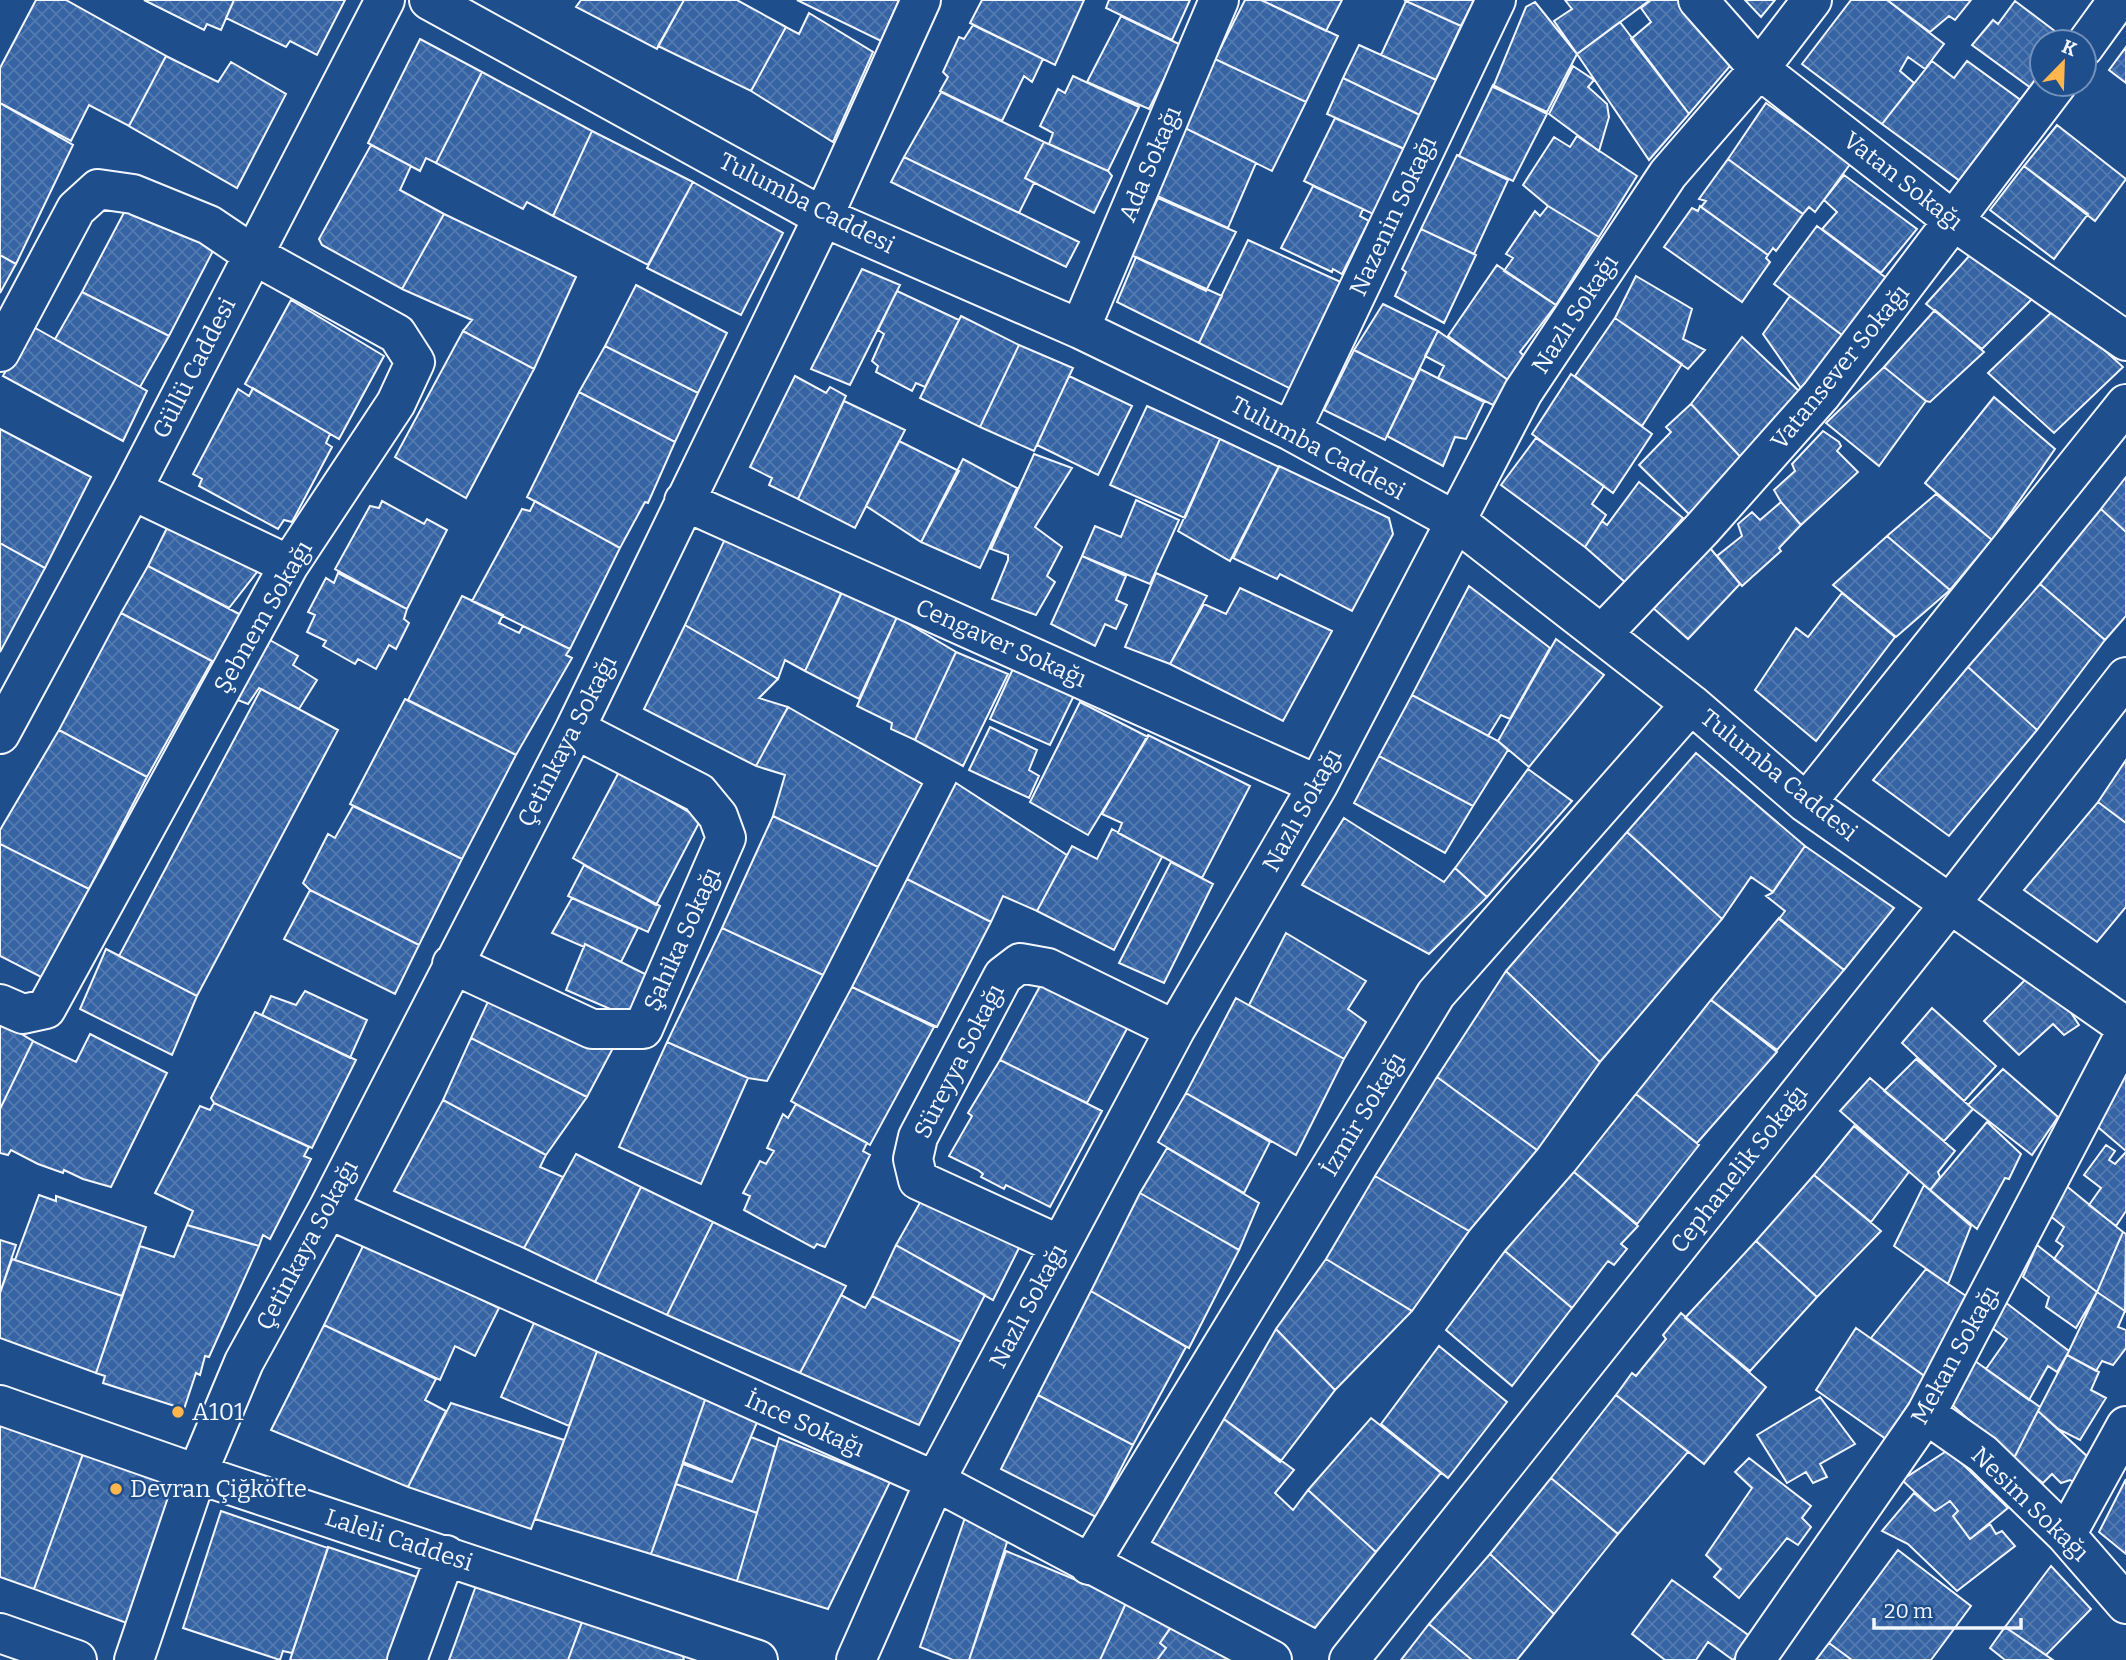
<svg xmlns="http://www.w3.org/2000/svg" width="2126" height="1660" viewBox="0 0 2126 1660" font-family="Bitter,serif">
<defs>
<pattern id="building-cross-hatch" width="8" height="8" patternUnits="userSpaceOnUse" patternTransform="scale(1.75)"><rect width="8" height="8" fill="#3563a3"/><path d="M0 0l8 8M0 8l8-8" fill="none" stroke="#537ab1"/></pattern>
</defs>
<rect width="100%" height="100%" fill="#1f4e8c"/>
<path fill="url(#building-cross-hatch)" stroke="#f2f6ff" stroke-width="2" d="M36 0H66L166 56 129 126 89 105 71 141 0 103V68Z
M144 0H234L221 30 207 24 204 30Z
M234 0H345L317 55 290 41 286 47 226 18Z
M581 0H684L657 49 576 7Z
M684 0H737L786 27 751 91 658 46Z
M797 0H899L881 41Z
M982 0H1084L1055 65 970 23Z
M1109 0H1190L1172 40 1106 8Z
M1245 0H1261L1338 36 1306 102 1215 59Z
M1261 0H1342L1326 31Z
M1404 0H1474L1461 26Z
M1565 0H1650L1577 54 1554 21 1572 9Z
M1651 0H1678L1730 66 1689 114 1631 39 1651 22 1641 8Z
M1745 0H1775L1761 17Z
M1851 0H1887L1944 44 1925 69 1908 57 1900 71 1914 83 1882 124 1802 64Z
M1887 0H1971L1955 20 1949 16 1930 32Z
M1406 1 1461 26 1436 80 1381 55Z
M2015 1 2068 41 2042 42V74L2031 88 1972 45 1993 20 1998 24Z
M1535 2 1577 54 1547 112 1493 87 1526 7Z
M809 13 873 52 833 142 751 91 786 27 799 34Z
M1121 16 1181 45 1149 109 1087 82Z
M1620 22 1689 114 1649 160 1577 54Z
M973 25 1043 59 1032 82 1024 76 1002 121 940 91 948 77 943 72 959 37 964 39Z
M420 39 482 72 436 163 426 158 420 171 368 143Z
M1359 45 1441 82 1424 117 1343 78Z
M2126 47V83L2109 70Z
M166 56 218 82 231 62 286 94 237 188 129 126Z
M1215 59 1306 102 1272 171 1185 128Z
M1932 61 1954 78 1967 61 2022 101 1960 181 1882 124Z
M1573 66 1594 80 1588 87 1607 104 1609 117 1599 151 1549 114Z
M482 72 592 131 553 216 527 202 523 209 436 163Z
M1073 76 1139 107 1108 171 1049 144 1053 133 1040 126 1058 89 1065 93Z
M1343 78 1424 117 1409 151 1327 114Z
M1493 85 1547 114 1513 181 1459 156Z
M941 92 1044 142 1025 178 1034 183 1019 213 904 157Z
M0 103 73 145 16 264 0 255Z
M1766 103 1851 163 1815 212 1809 207 1803 214 1798 211 1728 159Z
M1335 118 1406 150 1373 214 1304 181Z
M2057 125 2126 179 2095 221 2024 166Z
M1185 128 1256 163 1228 228 1155 195Z
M592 131 693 182 648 265 553 216Z
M1577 136 1637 176 1599 237 1548 206 1523 185 1554 137 1570 147Z
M1044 142 1108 171 1112 176 1094 213 1025 178Z
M371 145 411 166 400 190 444 214 402 289 322 245 319 239Z
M1457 155 1508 180 1474 254 1421 229Z
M904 157 1079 242 1066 267 891 182Z
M1728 159 1803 214 1776 251 1773 248 1768 255 1701 207 1706 201 1699 199Z
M2024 166 2088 214 2054 259 1990 210Z
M1844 175 1917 229 1881 273 1822 229 1837 212 1824 200Z
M693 182 783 233 741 315 647 268Z
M1313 186 1363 209 1360 216 1369 221 1342 274 1333 269 1332 272 1281 248Z
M1158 198 1236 232 1206 291 1131 255Z
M128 205 214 249 169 336 82 292Z
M1548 206 1599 237 1556 305 1504 271 1513 258 1506 254 1535 211 1540 216Z
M1700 206 1768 255 1766 258 1770 262 1742 302 1664 247 1692 208 1698 211Z
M444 214 576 277 534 369 463 331 472 320 402 289Z
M1817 226 1893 283 1850 341 1774 284Z
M1421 229 1476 255 1444 323 1395 296 1406 272 1402 269Z
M1248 240 1343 283 1293 390 1199 343Z
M1979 245 2036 295 1982 349 1926 304Z
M0 255 16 264 0 293Z
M1136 257 1222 296 1199 343 1117 302Z
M1497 265 1556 305 1520 352 1524 356 1508 380 1448 336Z
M862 269 900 285 850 385 811 369Z
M1636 276 1692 309 1683 339 1705 350 1688 369 1615 318Z
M636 285 727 333 698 393 605 346Z
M897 291 959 320 925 387 916 383 912 391 876 372 878 366 872 361 884 334 878 330Z
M82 292 169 336 140 387 55 339Z
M1790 296 1850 341 1807 397 1763 334Z
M291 300 384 356 339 439 245 384Z
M1383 304 1438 331 1414 380 1354 350Z
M2057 307 2123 367 2054 433 1988 373Z
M1935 310 1984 352 1930 402 1926 401 1884 367Z
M961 316 1019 345 980 427 920 398Z
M1615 318 1682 364 1642 426 1575 376Z
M30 325 147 391 123 441 3 376Z
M463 331 534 369 466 498 395 457Z
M1438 331 1508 380 1493 405 1438 378 1444 366 1425 356Z
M1742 337 1800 392 1748 465 1691 404Z
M1019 345 1073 368 1034 451 980 427Z
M605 346 698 393 675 442 579 392Z
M1354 350 1414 380 1385 440 1324 410Z
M1884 367 1926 401 1879 466 1826 423Z
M1420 369 1484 402 1466 439 1455 437 1443 466 1387 436Z
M1571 374 1652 434 1613 493 1532 434Z
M795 376 826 393 830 387 846 396 798 499 769 485 772 478 750 467Z
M1069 376 1132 406 1098 475 1037 445Z
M253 388 330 434 326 443 332 447 292 522 284 520 278 529 199 486 202 479 193 474 238 389 249 396Z
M579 392 675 442 648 503 645 502 620 548 527 497Z
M1994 397 2055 449 1992 540 1925 483Z
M844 401 905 430 855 528 798 499Z
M1691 404 1748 465 1694 519 1639 465 1671 432 1666 427Z
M1147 406 1220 439 1185 518 1110 485Z
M0 429 91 477 45 568 0 543Z
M1823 431 1839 442 1841 446 1837 451 1858 472 1801 525 1781 502 1774 490 1795 471 1792 464Z
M1536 438 1604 486 1592 504 1606 515 1585 547 1501 485Z
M1220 439 1279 467 1230 561 1178 531Z
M899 441 959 471 921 542 866 506Z
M1034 454 1072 468 1035 527 1062 547 1047 576 1055 582 1036 615 992 599 1008 560V555L991 549Z
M963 459 1017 488 980 568 921 542Z
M1279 466 1389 518 1393 534 1352 611 1280 574 1277 579 1233 558Z
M2126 477V532L2101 509Z
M1639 482 1683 518 1626 583 1585 547 1602 521 1607 525Z
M1936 494 1992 540 1950 590 1887 536Z
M1136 500 1179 520 1150 584 1082 556 1095 526 1121 537Z
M382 501 424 524 427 519 447 530 407 609 335 569 370 506 379 508Z
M535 501 620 548 570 649 472 601 522 509 530 511Z
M1781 502 1801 525 1779 548 1781 551 1742 586 1717 556 1742 536 1738 524 1752 512 1760 520Z
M2101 509 2126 532V616L2105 640 2040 584Z
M173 516 261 567 229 608 148 566Z
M731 526 846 584 805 671 785 660 778 679 685 625Z
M1887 536 1950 590 1896 637 1833 585Z
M0 543 45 568 0 652Z
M1710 548 1740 584 1688 639 1652 607Z
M1082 556 1126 576 1116 600 1127 605 1116 629 1105 624 1095 646 1051 624Z
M148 566 243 616 217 664 121 613Z
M338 573 407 609 404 619 409 623 396 649 389 645 376 669 358 659 355 664 323 646 326 641 307 632 315 615 308 612 326 578 334 583Z
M1156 573 1207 596 1170 664 1125 647Z
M2040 584 2105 640 2037 730 1968 667Z
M1469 586 1550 648 1510 719 1501 715 1488 736 1412 695Z
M844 587 897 617 859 699 805 671Z
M1240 588 1332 631 1283 721 1170 664 1204 604 1226 614Z
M1842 593 1895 637 1816 741 1755 690 1796 628 1808 637Z
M462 596 503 615 499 623 519 633 523 626 570 649 566 655 572 658 516 755 408 700Z
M121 613 212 661 147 777 59 730Z
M897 617 956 652 915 740 891 729 892 723 857 706Z
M685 625 778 679 759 698 788 707 756 766 644 709Z
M268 639 298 656 293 665 317 680 299 709 259 688 248 704 230 697Z
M1556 639 1604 675 1529 767 1498 741Z
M956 652 1008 674 963 766 915 740Z
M1017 660 1079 685 1050 745 990 719Z
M1968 667 2037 730 1949 836 1873 780Z
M261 689 338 730 197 996 119 956Z
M1412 695 1498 741 1508 750 1473 806 1379 756Z
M405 699 516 755 462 859 350 804Z
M1080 702 1148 737 1088 835 1030 802Z
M788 707 922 784 878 867 773 816 785 775 756 766Z
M990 727 1037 750 1029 770 1039 776 1029 798 969 770Z
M59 730 147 777 89 889 0 844V830Z
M1148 735 1250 786 1202 878 1118 833 1122 823 1102 814Z
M1696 753 1805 846 1773 892 1751 877 1722 919 1627 832Z
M1379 756 1473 806 1445 853 1354 803Z
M2126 760V823L2098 802Z
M1528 769 1572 801 1487 897 1455 868Z
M619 772 701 819 656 905 573 858Z
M956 783 1067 855 1037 911 1003 896 991 922 907 879Z
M2098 802 2126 823V907L2097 942 2024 890Z
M353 806 462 859 419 945 310 890 303 883 328 834 335 838Z
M773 816 878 867 823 975 722 928Z
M1344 818 1444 882 1455 868 1487 897 1429 954 1302 885Z
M1112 829 1162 857 1114 950 1037 911 1072 846 1097 859Z
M1627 832 1722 919 1600 1062 1506 971Z
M0 844 89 889 43 978 0 956Z
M1805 846 1894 908 1844 970 1779 919 1785 911 1766 896 1772 893Z
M1171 862 1213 884 1164 983 1119 963Z
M584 865 660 906 648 932 568 896Z
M907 879 991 922 937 1027 852 987Z
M310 890 419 945 395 994 284 939Z
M572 898 638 928 621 962 585 944 584 947 552 933Z
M1779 918 1844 970 1777 1050 1711 1000Z
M722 928 823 975 767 1081 748 1078 667 1042Z
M1286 933 1366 981 1348 1009 1366 1022 1344 1059 1249 1005Z
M585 944 655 979 636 1020 566 990Z
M106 949 197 996 172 1055 80 1009Z
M1506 971 1600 1062 1537 1150 1437 1077Z
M2031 974 2068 1008 2079 1025 2064 1035 2053 1024 2019 1055 1984 1021Z
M1045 977 1129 1025 1087 1103 1000 1060Z
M852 987 934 1027 870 1145 791 1101Z
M305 991 367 1020 350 1058 262 1015 271 996 296 1005Z
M493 991 612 1050 587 1097 471 1038Z
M1236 998 1344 1059 1296 1155 1186 1093Z
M1711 1000 1777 1052 1697 1143 1636 1094Z
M1932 1008 1996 1066 1964 1101 1902 1043Z
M255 1012 356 1060 312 1148 214 1103 211 1098Z
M0 1021 33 1041 0 1109Z
M90 1034 167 1073 111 1187 83 1179 64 1170 63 1173 38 1164 11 1150 8 1155 0 1153V1109L33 1041 76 1062Z
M471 1038 587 1097 546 1155 443 1100Z
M667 1042 748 1078 701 1184 619 1147Z
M1916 1059 1973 1109 1944 1141 1884 1091Z
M1000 1060 1102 1111 1050 1207 1006 1185 1004 1189 981 1177 983 1174 978 1170 949 1156 972 1116 968 1113Z
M2003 1069 2058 1117 2032 1155 1968 1105Z
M2126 1073V1151L2092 1122Z
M1437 1077 1537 1150 1469 1231 1375 1176Z
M1870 1078 1955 1151 1938 1172 1940 1177 1930 1190 1840 1111Z
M1186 1093 1270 1142 1244 1193 1158 1142Z
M1636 1094 1699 1145 1637 1224 1574 1172Z
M443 1100 546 1155 540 1167 563 1177 524 1248 394 1191Z
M214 1103 309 1147 304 1156 311 1159 270 1239 263 1235 259 1246 187 1225 193 1211 155 1193 200 1106 210 1110Z
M796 1104 867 1143 863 1151 870 1155 825 1247 817 1244 814 1248 744 1210 750 1196 743 1193 760 1161 766 1164 774 1151 767 1148 783 1114 788 1118Z
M1987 1122 2021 1154 2009 1179 2005 1178 1977 1229 1930 1190Z
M1854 1126 1909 1172 1871 1222 1814 1175Z
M2106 1145 2115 1151 2109 1160 2115 1164 2126 1152V1211L2116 1226 2089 1205 2101 1188 2084 1175Z
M1167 1148 1259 1203 1239 1250 1140 1193Z
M576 1154 641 1187 595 1282 524 1248Z
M1574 1172 1638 1226 1621 1244 1627 1249 1614 1265 1608 1261 1572 1308 1505 1251Z
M1814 1175 1881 1231 1817 1297 1756 1241Z
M1375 1176 1469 1231 1412 1311 1326 1259Z
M2064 1184 2123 1232 2097 1292 2054 1259 2063 1246 2056 1241 2064 1227 2048 1214Z
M1924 1185 1971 1226 1948 1284 1894 1246Z
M641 1187 713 1222 667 1315 595 1282Z
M926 1192 1023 1240 993 1300 896 1245Z
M1140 1193 1239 1250 1189 1348 1091 1291Z
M39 1195 56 1201V1196L146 1227 122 1296 15 1260Z
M713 1222 846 1286 800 1373 667 1315Z
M187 1225 259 1246 209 1357 205 1356 200 1375 196 1373 184 1409 103 1383 105 1376 96 1373 140 1246 174 1257Z
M2123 1232 2126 1234 2125 1311 2097 1292Z
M0 1240 16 1245 0 1293Z
M1756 1241 1817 1297 1750 1371 1685 1318Z
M364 1244 499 1308 475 1356 455 1346 440 1380 324 1325Z
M896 1245 985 1295 961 1342 872 1296Z
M2037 1245 2097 1292 2076 1328 2046 1307 2049 1297 2023 1277Z
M1505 1251 1572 1308 1512 1386 1446 1330Z
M12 1259 122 1296 96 1373 0 1338V1293Z
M1326 1259 1412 1311 1335 1390 1276 1329Z
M1926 1269 1972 1300 1926 1377 1871 1338Z
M1091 1291 1186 1347 1133 1445 1038 1395Z
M2097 1292 2125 1311 2118 1327 2126 1330V1348L2113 1365 2102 1361 2096 1371 2067 1355Z
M841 1295 865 1308 872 1296 961 1342 919 1425 800 1373Z
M2005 1302 2069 1351 2057 1372 2048 1366 2029 1400 1986 1369 2007 1339 1988 1325Z
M1681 1313 1766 1387 1704 1464 1616 1395 1632 1373 1636 1376 1666 1339 1663 1335Z
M538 1314 600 1343 569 1426 501 1397Z
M324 1325 436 1379 425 1400 446 1411 408 1487 271 1430Z
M1856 1328 1926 1377 1886 1439 1816 1390Z
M1276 1329 1335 1390 1280 1462 1224 1419Z
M1439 1346 1507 1402 1448 1478 1381 1424Z
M598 1349 706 1397 651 1554 535 1519Z
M2067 1355 2099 1372 2091 1390 2106 1398 2080 1440 2058 1429 2038 1411Z
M1975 1361 2040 1407 2013 1460 1947 1400Z
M1038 1395 1133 1445 1096 1517 1001 1469Z
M1616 1395 1688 1452 1618 1534 1551 1478Z
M706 1397 763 1408 732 1482 683 1462Z
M1820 1397 1855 1444 1820 1464 1827 1477 1813 1483 1806 1472 1787 1483 1757 1435Z
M451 1403 564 1440 531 1529 408 1487Z
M2038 1411 2089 1458 2087 1490 2070 1480 2061 1483 2052 1474 2043 1483 2013 1460Z
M1371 1418 1441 1473 1376 1552 1308 1490Z
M1224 1419 1294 1470 1275 1493 1293 1510 1308 1490 1376 1552 1315 1628 1152 1542Z
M0 1423 84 1451 34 1589 0 1577Z
M751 1437 776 1447 757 1513 676 1484 683 1464 732 1482Z
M779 1438 890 1482 828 1609 737 1581Z
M1948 1450 2008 1508 1970 1539 1953 1516 1958 1511 1950 1501 1935 1511 1902 1480Z
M84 1451 180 1483 132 1625 34 1589Z
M1749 1458 1811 1506 1802 1518 1811 1527 1798 1545 1787 1538 1739 1598 1714 1577 1721 1569 1706 1555 1752 1488 1735 1472Z
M1551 1478 1618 1534 1554 1614 1490 1554Z
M2126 1479V1554L2099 1532Z
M676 1484 757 1513 737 1581 651 1554Z
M1914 1493 1935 1511 1950 1501 1958 1511 1953 1516 1970 1539 1990 1524 1996 1534 2002 1531 2015 1546 1957 1591 1908 1544 1882 1531Z
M221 1511 328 1548 292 1653 283 1651 280 1660 183 1628Z
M967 1512 1010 1533 969 1660H953L920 1647Z
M328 1547 417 1577 389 1660H290Z
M1898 1550 1971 1606 1931 1660H1852L1829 1643Z
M1006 1551 1127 1601 1100 1660H969Z
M1490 1554 1554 1614 1517 1660H1472L1429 1624Z
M2051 1566 2091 1609 2046 1655 2005 1627Z
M1672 1580 1751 1637 1733 1660 1708 1642 1696 1660H1665L1632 1634Z
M477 1583 583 1619 568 1660H449Z
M1127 1601 1175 1621 1160 1643 1166 1648 1157 1660H1100Z
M584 1617 681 1650 684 1660H568Z
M1177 1619 1233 1660H1157L1166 1648 1160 1643Z
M1429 1624 1472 1660H1401Z
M2005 1627 2053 1660H2005L1990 1648Z
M1829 1643 1852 1660H1816Z"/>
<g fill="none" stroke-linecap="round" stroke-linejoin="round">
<defs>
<path id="minor" d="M429 0 823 217 1080 329 1291 431 1457 522 1691 704 1806 803 2126 1027
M1698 0 1759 69 1955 222 2126 341
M2084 47 2118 0
M1080 329 1219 0
M0 352 76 209 98 189 133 194 209 225 252 254 397 334 415 362 396 403 289 565 46 1009 23 1014 0 1004
M1291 431 1496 0
M132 490 289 565
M684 501 1318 785
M1603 633 1702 529 1821 395 2057 84
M0 734 132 490 385 0
M1806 803 2126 404
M452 964 592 1029H643L726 838 718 816 699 793 575 729
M328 1209 935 1481 1272 1660
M1060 1245 918 1180 913 1159 918 1137 1003 976 1020 963 1048 968 1175 1030
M0 1405 197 1474 758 1660
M1926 1414 1983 1454 2066 1535 2126 1604
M2066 1535 2126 1426
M1089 1565 1436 994 1691 704
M0 1633 77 1660
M134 1660 197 1474 244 1362 328 1209 575 729 823 217 921 0
M407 1660 446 1555
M856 1660 935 1481 1175 1030 1318 785 1523 392 1668 174 1759 69 1812 0
M1349 1660 1950 904 2126 677
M1755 1660 1926 1414 2126 1032"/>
</defs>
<use href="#minor" stroke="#f2f6ff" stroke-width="42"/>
<use href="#minor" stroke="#1f4e8c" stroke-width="38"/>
</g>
<g fill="#ffb74d" stroke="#1f4e8c" stroke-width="2.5">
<circle cx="178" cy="1412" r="7"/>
<circle cx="116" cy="1489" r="7"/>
</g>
<g text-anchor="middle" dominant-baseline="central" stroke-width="5" stroke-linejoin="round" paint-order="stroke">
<g font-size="24" fill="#f2f6ff" stroke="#1f4e8c">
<text transform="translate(1150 164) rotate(-67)">Ada Sokağı</text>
<text transform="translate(1903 181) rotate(38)">Vatan Sokağı</text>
<text transform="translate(807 203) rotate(27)">Tulumba Caddesi</text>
<text transform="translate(1393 216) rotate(-65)">Nazenin Sokağı</text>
<text transform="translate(1575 314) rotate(-57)">Nazlı Sokağı</text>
<text transform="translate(1840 367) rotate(-51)">Vatansever Sokağı</text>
<text transform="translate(194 368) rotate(-63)">Güllü Caddesi</text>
<text transform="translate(1318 448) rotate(28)">Tulumba Caddesi</text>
<text transform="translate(263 617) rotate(-60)">Şebnem Sokağı</text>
<text transform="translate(1001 643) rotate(24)">Cengaver Sokağı</text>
<text transform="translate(567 741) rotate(-63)">Çetinkaya Sokağı</text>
<text transform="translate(1779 775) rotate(39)">Tulumba Caddesi</text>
<text transform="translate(1302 810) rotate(-61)">Nazlı Sokağı</text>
<text transform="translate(682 939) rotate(-66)">Şahika Sokağı</text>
<text transform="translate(959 1061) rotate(-63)">Süreyya Sokağı</text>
<text transform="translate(1363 1114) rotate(-59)">İzmir Sokağı</text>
<text transform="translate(1739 1169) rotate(-52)">Cephanelik Sokağı</text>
<text transform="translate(307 1245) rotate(-62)">Çetinkaya Sokağı</text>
<text transform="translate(1028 1306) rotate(-62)">Nazlı Sokağı</text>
<text transform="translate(1955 1355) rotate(-61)">Mekan Sokağı</text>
<text transform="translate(805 1424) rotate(24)">İnce Sokağı</text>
<text transform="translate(2030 1504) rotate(44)">Nesim Sokağı</text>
<text transform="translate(399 1540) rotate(18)">Laleli Caddesi</text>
</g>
<g font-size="24" fill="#f2f6ff" stroke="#1f4e8c" text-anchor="start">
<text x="192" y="1412">A101</text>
<text x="130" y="1489">Devran Çiğköfte</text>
</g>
</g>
<g transform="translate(2063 63) rotate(23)"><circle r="33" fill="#1f4e8c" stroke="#7391ba" stroke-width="2"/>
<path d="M0-5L12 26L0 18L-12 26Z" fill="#ffb74d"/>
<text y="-10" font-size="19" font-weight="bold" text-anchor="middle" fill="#f2f6ff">K</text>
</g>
<path d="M1874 1618v10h147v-10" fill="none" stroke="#f2f6ff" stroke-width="3.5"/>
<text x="1884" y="1618" font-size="21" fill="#f2f6ff" stroke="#1f4e8c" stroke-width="5" paint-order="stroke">20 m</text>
</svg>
